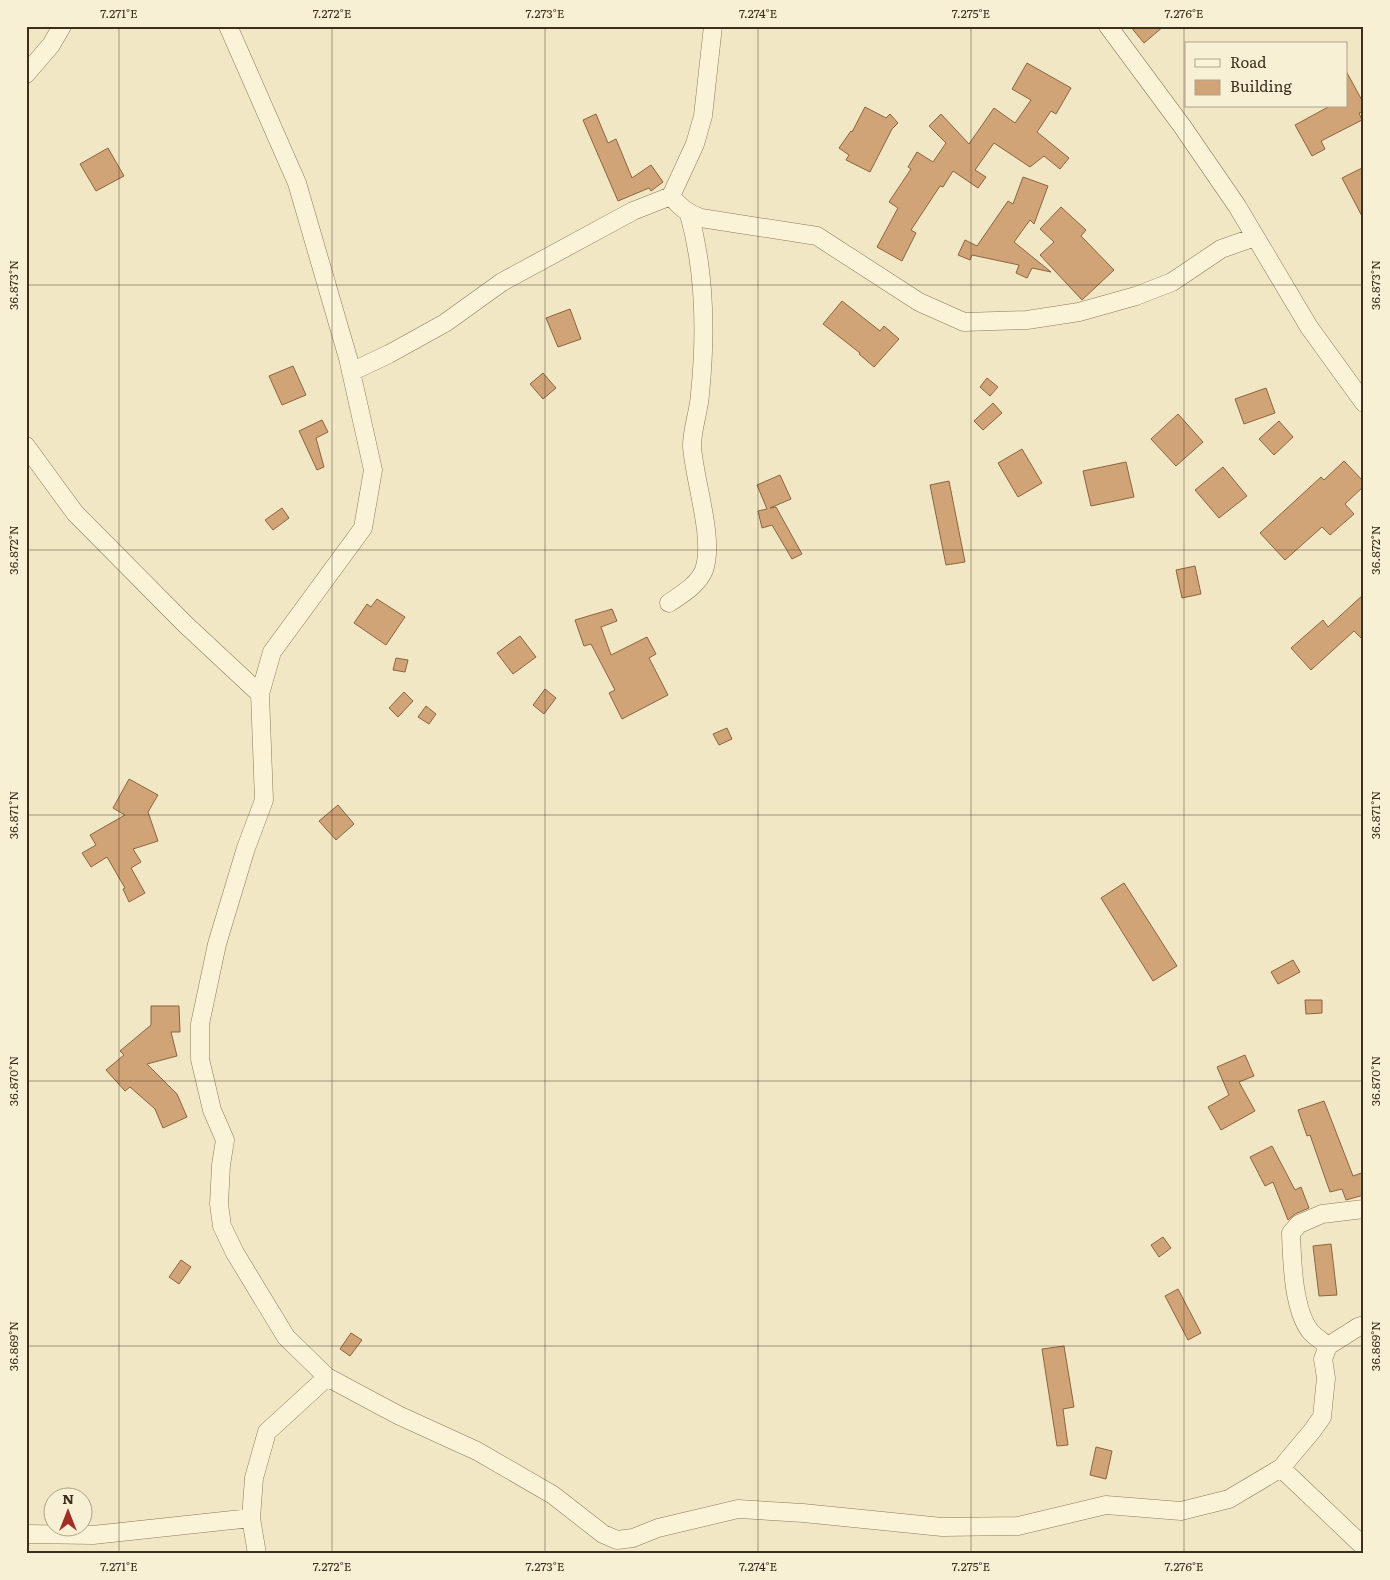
<svg xmlns="http://www.w3.org/2000/svg" width="1390" height="1580" viewBox="0 0 1390 1580" font-family="Literata,serif">
<rect width="100%" height="100%" fill="#f1e7c4"/>
<path fill="#d1a478" stroke="#8d643d" d="M1130 26H1164L1144 43Z
M1027 63 1071 88 1056 114 1051 111 1037 132 1069 158 1060 169 1044 156 1030 167 994 143 975 170 986 177 978 188 953 171 943 187 940 186 911 230 916 233 902 261 877 247 898 208 889 202 911 169 908 167 917 152 933 162 946 143 929 126 941 114 969 144 994 108 1015 123 1031 100 1012 89Z
M1346 71 1364 104V111L1359 113 1362 120 1321 141 1325 149 1312 156 1295 125 1330 106H1346Z
M865 107 886 118 890 114 898 123 892 129 870 172 846 160 849 155 839 148 851 131 852 132Z
M596 114 608 143 616 139 632 178 651 165 663 182 651 191 649 188 618 201 583 120Z
M108 148 124 176 96 191 80 164Z
M1364 167V220L1342 178Z
M1023 177 1048 186 1034 224 1030 220 1014 242 1051 272 1032 268 1027 278 1016 273 1019 265 972 255 970 260 958 255 965 240 977 246 1008 201 1013 204Z
M1061 207 1086 230 1081 236 1114 270 1082 300 1040 255 1054 242 1040 229Z
M842 301 880 331 884 326 899 339 874 367 859 354 860 353 823 324Z
M570 309 581 339 558 347 546 318Z
M293 366 306 395 282 405 269 376Z
M543 373 556 388 543 399 530 384Z
M987 378 998 387 990 396 980 387Z
M1266 388 1275 413 1244 424 1235 399Z
M993 403 1002 413 983 430 974 421Z
M1178 414 1203 442 1176 466 1151 439Z
M322 420 328 432 316 438 324 467 317 470 299 431Z
M1279 421 1293 437 1274 455 1259 439Z
M1022 449 1042 483 1018 497 998 463Z
M1344 461 1364 482V486L1345 504 1354 514 1330 535 1322 527 1285 560 1260 533 1321 477 1324 480Z
M1126 462 1134 497 1091 506 1083 471Z
M1223 467 1247 496 1219 518 1195 490Z
M780 475 791 499 770 508 776 507 802 554 792 559 772 525 762 528 758 511 767 509 757 485Z
M949 481 965 562 946 565 930 485Z
M282 508 289 518 273 530 265 520Z
M1195 566 1201 594 1182 598 1176 570Z
M1364 594V641L1354 631 1311 670 1291 648 1323 620 1328 627Z
M377 599 405 617 386 645 354 623 367 604 371 607Z
M612 609 617 621 601 627 611 655 647 637 656 654 649 658 668 695 622 719 609 693 615 690 591 644 584 646 575 620Z
M520 636 536 657 513 674 497 653Z
M396 658 408 660 405 672 393 670Z
M545 689 556 698 544 714 533 705Z
M404 692 413 701 398 717 389 708Z
M426 706 436 714 429 724 418 717Z
M727 728 732 739 719 745 713 734Z
M129 779 158 795 148 812 158 841 133 849 141 862 131 868 145 893 129 902 123 889 125 888 107 857 91 867 82 853 96 845 90 835 125 815 113 808Z
M338 805 354 824 336 840 319 821Z
M1124 883 1177 966 1153 981 1101 898Z
M1293 960 1300 972 1278 984 1271 972Z
M1305 1000H1322V1013L1306 1014Z
M151 1006H179L180 1032H171L177 1056 147 1064 177 1094 187 1117 163 1128 155 1109 130 1087 125 1091 106 1070 124 1055 120 1051 151 1025Z
M1245 1055 1254 1076 1239 1082 1255 1111 1221 1130 1208 1107 1229 1095 1217 1067Z
M1324 1101 1353 1176 1364 1172V1195L1346 1200 1342 1189 1330 1192 1310 1135 1307 1136 1298 1110Z
M1272 1146 1295 1190 1301 1187 1309 1208 1295 1214 1288 1220 1273 1182 1265 1186 1250 1157Z
M1163 1237 1171 1248 1159 1257 1151 1245Z
M1331 1244 1337 1295 1319 1296 1313 1246Z
M181 1260 191 1267 179 1284 169 1277Z
M1178 1289 1201 1333 1188 1340 1165 1296Z
M351 1333 362 1340 350 1356 340 1349Z
M1064 1346 1074 1407 1063 1409 1068 1445 1057 1446 1042 1349Z
M1096 1447 1112 1451 1106 1479 1090 1475Z"/>
<g fill="none" stroke-linecap="round" stroke-linejoin="round">
<defs>
<path id="street" d="M228 26 297 183 348 358 373 470 363 528 272 652 260 694 264 800 246 848 217 944 200 1024V1059L212 1110 225 1140 221 1165 219 1204 222 1226 235 1253 286 1337 327 1377 398 1415 477 1451 553 1495 603 1534 617 1540 633 1538 658 1528 738 1509 803 1513 942 1527 1018 1526 1106 1505 1181 1511 1229 1499 1281 1468 1312 1431 1322 1417 1326 1378 1323 1359 1328 1346 1358 1327 1364 1325
M1108 26 1182 126 1237 206 1309 327 1364 403
M26 74 51 45 62 26
M671 196 695 144 703 116 713 26
M351 372 389 354 445 323 502 282 633 211 671 196C680 207 687 213 701 218L817 236 919 302 964 322 1027 320 1079 312 1136 296 1172 282 1221 249 1255 237
M26 446 75 513 185 624 260 694
M669 603C682 594 698 585 704 570 715 539 694 480 692 446 692 428 699 412 700 394 706 335 705 271 689 214
M1328 1346C1322 1341 1315 1337 1310 1331 1293 1309 1292 1260 1291 1233L1299 1224 1322 1214 1364 1209
M1281 1468 1364 1547
M26 1534 93 1535 251 1518
M257 1554 251 1518 254 1478 267 1432 327 1377"/>
</defs>
<use href="#street" stroke="#8d7959" stroke-width="19"/>
<use href="#street" stroke="#fbf3d8" stroke-width="18"/>
</g>
<path fill="none" stroke="#3c2f1e" stroke-width="1" stroke-opacity="0.45" d="M119 26V1554M332 26V1554M545 26V1554M758 26V1554M971 26V1554M1184 26V1554M26 285H1364M26 550H1364M26 815H1364M26 1081H1364M26 1346H1364"/>
<rect width="1390" height="1580" fill="none" stroke="#f8f0d4" stroke-width="55"/>
<rect x="1185" y="42" width="162" height="65" fill="#f8f0d4" stroke="#ada38b"/>
<rect x="1195" y="59" width="25" height="8" fill="#fbf3d8" stroke="#ada38b"/>
<text x="1230" y="68" font-size="15" fill="#3c2f1e">Road</text>
<rect x="1195" y="80" width="25" height="15" fill="#d1a478" stroke="#ada38b"/>
<text x="1230" y="92" font-size="15" fill="#3c2f1e">Building</text>
<g transform="translate(68 1512)"><circle r="24" fill="#f8f0d4" stroke="#ada38b"/>
<path d="M0-4L9 19L0 12L-9 19Z" fill="#9f2f25"/>
<text y="-8" font-size="14" font-weight="bold" text-anchor="middle" fill="#3c2f1e">N</text>
</g>
<rect x="28" y="28" width="1334" height="1524" fill="none" stroke="#3c2f1e" stroke-width="2"/>
<g font-size="12" text-anchor="middle" fill="#3c2f1e">
<text x="119" y="18">7.271°E</text>
<text x="332" y="18">7.272°E</text>
<text x="545" y="18">7.273°E</text>
<text x="758" y="18">7.274°E</text>
<text x="971" y="18">7.275°E</text>
<text x="1184" y="18">7.276°E</text>
<text transform="translate(14 285) rotate(-90)" y="4">36.873°N</text>
<text transform="translate(1376 285) rotate(-90)" y="4">36.873°N</text>
<text transform="translate(14 550) rotate(-90)" y="4">36.872°N</text>
<text transform="translate(1376 550) rotate(-90)" y="4">36.872°N</text>
<text transform="translate(14 815) rotate(-90)" y="4">36.871°N</text>
<text transform="translate(1376 815) rotate(-90)" y="4">36.871°N</text>
<text transform="translate(14 1081) rotate(-90)" y="4">36.870°N</text>
<text transform="translate(1376 1081) rotate(-90)" y="4">36.870°N</text>
<text transform="translate(14 1346) rotate(-90)" y="4">36.869°N</text>
<text transform="translate(1376 1346) rotate(-90)" y="4">36.869°N</text>
<text x="119" y="1571">7.271°E</text>
<text x="332" y="1571">7.272°E</text>
<text x="545" y="1571">7.273°E</text>
<text x="758" y="1571">7.274°E</text>
<text x="971" y="1571">7.275°E</text>
<text x="1184" y="1571">7.276°E</text>
</g>
</svg>
